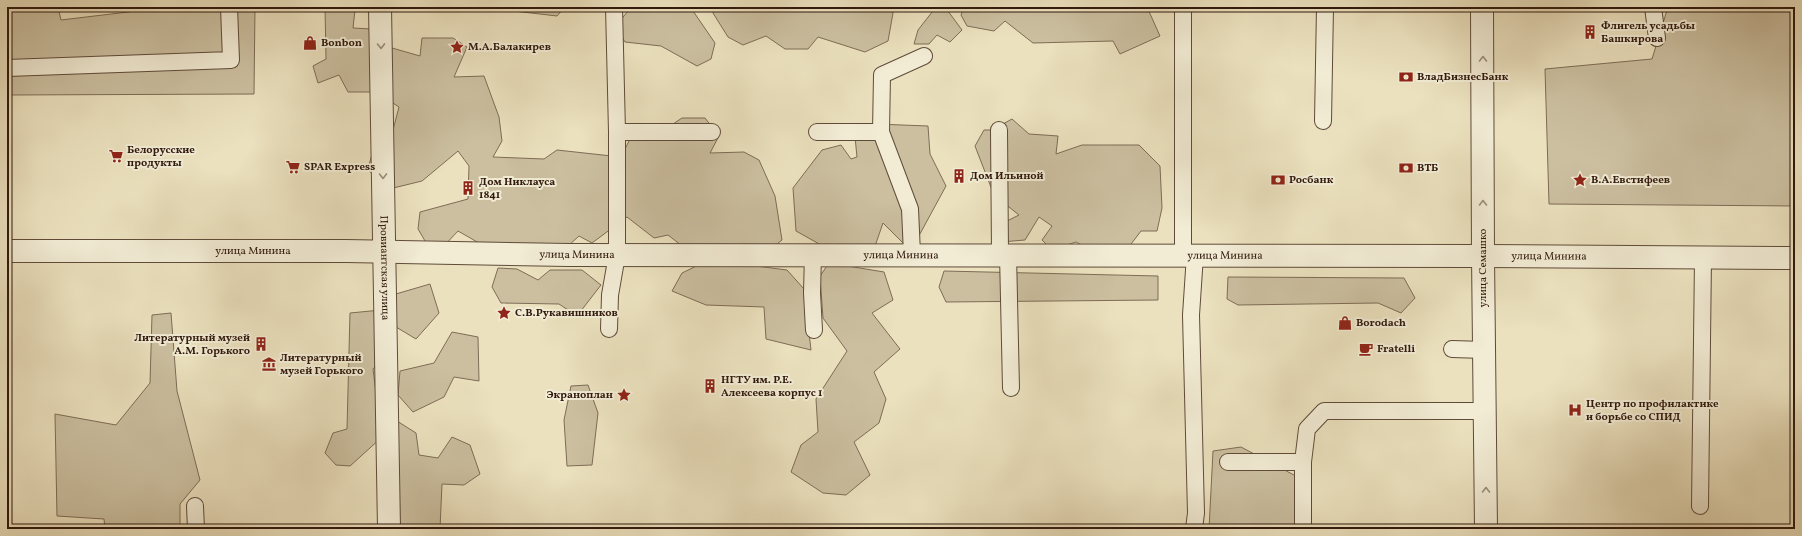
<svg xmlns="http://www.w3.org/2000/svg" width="1802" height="536" viewBox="0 0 1802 536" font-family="Vollkorn,serif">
<rect width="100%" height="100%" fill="#ebe1be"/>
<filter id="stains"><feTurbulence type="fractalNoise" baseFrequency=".005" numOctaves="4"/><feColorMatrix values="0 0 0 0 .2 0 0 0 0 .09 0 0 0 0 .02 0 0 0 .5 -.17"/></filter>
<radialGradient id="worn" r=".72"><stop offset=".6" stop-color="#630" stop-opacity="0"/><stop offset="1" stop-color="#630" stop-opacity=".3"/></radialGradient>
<path fill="#cbbfa0" stroke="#7e6c56" d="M7 7H58L61 20 153 9 154 7H255L254 94 7 95Z
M325 7H352L355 10 353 28 371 29 392 48 420 56 422 38H453L467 47 454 77 484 76 499 117 502 141 493 157 544 159 557 150 621 157 631 137 655 136 682 118H705L719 136 710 153 744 152 759 160 775 196 782 240 761 257 695 256 668 235 654 238 627 217 592 243 579 236 568 246 479 243 458 231 441 249 428 246 418 229 420 212 468 199 469 166 458 151 422 181 385 190 368 169 372 154 393 130 399 107 376 92H348L339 75 318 83 313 66 326 59Z
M479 7H565L557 16Z
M646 7H677L693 11 715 43 711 59 697 66 661 46 625 42 615 27 628 11Z
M714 7H890L893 13 888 41 865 52 818 37 808 49H785L766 36 743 45 728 37 713 13Z
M936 7H945L962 30 950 42 937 35 929 44H914L918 30Z
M964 7H1147L1160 36 1120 54 1113 41 1033 43 1005 21 994 31 967 26 961 15Z
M1668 7H1795V206L1549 204 1545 69 1652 59Z
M1012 119 1029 134 1058 136 1056 154 1082 145H1139L1160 166 1162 208 1157 231H1141L1125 252 1093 251 1076 242 1052 250 1042 240 1052 226 1039 217 1025 240 1001 242V224L1019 215 994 195 975 146 984 130H992Z
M876 124 928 126 930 154 946 186 915 243 904 244 883 223 874 249 821 245 796 231 793 188 822 150 841 145 851 159 857 157 855 137Z
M709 260 787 270 804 289 811 350 766 339 764 307 706 305 672 291 682 273Z
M829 263 884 272 893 300 872 313 900 349 874 372 886 399 879 423 854 442 870 475 846 495 823 493 791 472 801 445 818 432 816 399 847 351 823 318 820 276Z
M498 268 517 269 538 280 550 270H582L601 285 577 316 559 304 501 303 492 287Z
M944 271 1158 276V300L946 302 939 287Z
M1228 277 1404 278 1415 298 1401 313 1378 303 1238 305 1227 299Z
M430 284 439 313 416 339 396 327 382 359 373 369 378 409 416 433 419 455 438 458 452 437 470 445 480 474 464 485 442 484 440 529H388L381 438 350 466 336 465 325 453 333 433 347 429 350 313 381 310 389 296Z
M171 313 177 391 200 480 180 504V529H105L104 519 57 516 55 414 116 425 150 383 152 315Z
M452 332 478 337 479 381 454 377 444 397 413 412 398 395 400 371 434 363Z
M588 385 598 413 592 465 567 466 564 420 571 386Z
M1241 447 1311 484V529H1209L1213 451Z"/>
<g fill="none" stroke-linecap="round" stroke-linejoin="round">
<defs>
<path id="service" d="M1183 7V255
M1653 7 1657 38
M7 68 231 60 229 7
M1323 121 1325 7
M999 130 1000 254
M617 132H712
M817 132H881L910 209 912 254
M881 132 882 75 924 56
M813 254 812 293 814 330
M1008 254 1011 388
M609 329 610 295 617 255V132L614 7
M1452 349 1484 350
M1228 462H1303
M195 506 196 529
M1700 506 1703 258
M1194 529 1196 513 1191 315 1195 255
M1303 529V462L1307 429 1324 411H1485"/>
<g id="minor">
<path id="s1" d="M380 7 389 529"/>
<path d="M1483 256 1486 529"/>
</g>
<g id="tertiary">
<path d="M1482 7 1483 256"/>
<path id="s2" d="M7 251H346L569 255 1483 256 1795 258"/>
</g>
</defs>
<use href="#service" stroke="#5f4b39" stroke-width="18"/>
<use href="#minor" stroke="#5f4b39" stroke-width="24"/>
<use href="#tertiary" stroke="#5f4b39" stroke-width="24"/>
<use href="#service" stroke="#f2ecd5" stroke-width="16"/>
<use href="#minor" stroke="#f2ecd5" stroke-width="22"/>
<use href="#tertiary" stroke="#f2ecd5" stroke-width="22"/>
</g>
<defs><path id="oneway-chevron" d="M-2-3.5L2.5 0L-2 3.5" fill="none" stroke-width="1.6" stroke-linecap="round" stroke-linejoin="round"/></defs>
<g stroke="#9b8d7b">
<use href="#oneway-chevron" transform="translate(381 46) rotate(89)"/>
<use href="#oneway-chevron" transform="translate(1483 59) rotate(-90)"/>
<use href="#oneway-chevron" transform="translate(383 176) rotate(89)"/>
<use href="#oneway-chevron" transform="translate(1483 203) rotate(-90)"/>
<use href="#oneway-chevron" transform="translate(1486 490) rotate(-90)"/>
</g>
<defs>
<symbol id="building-bare" viewBox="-9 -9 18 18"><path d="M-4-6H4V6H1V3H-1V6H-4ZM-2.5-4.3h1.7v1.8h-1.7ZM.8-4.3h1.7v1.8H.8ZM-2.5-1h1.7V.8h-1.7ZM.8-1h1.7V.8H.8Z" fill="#8f2418" stroke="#f2ecd5" stroke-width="2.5" paint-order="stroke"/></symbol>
<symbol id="shop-bare" viewBox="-9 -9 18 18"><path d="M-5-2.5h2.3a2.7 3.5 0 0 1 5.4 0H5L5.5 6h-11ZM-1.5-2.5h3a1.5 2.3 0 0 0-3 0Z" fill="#8f2418" stroke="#f2ecd5" stroke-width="2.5" paint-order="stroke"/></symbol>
<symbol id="sight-bare" viewBox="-9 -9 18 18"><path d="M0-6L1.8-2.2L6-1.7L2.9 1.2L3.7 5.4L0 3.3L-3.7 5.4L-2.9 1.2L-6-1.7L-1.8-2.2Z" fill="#8f2418" stroke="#f2ecd5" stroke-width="2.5" paint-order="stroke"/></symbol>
<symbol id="bank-bare" viewBox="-9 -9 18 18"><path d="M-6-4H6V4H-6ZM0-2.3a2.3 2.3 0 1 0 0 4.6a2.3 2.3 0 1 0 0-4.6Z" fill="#8f2418" stroke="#f2ecd5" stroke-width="2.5" paint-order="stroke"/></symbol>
<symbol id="supermarket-bare" viewBox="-9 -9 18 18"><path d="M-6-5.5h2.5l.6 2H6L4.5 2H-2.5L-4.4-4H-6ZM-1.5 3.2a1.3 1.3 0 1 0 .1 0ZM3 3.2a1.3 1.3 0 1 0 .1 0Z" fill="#8f2418" stroke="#f2ecd5" stroke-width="2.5" paint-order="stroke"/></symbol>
<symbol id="cafe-bare" viewBox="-9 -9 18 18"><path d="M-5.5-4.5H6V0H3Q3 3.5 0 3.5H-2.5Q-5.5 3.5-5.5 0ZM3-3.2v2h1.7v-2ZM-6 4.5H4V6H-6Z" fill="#8f2418" stroke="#f2ecd5" stroke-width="2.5" paint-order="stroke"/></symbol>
<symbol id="museum-bare" viewBox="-9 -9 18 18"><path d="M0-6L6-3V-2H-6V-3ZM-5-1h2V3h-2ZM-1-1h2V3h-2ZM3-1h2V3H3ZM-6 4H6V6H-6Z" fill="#8f2418" stroke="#f2ecd5" stroke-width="2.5" paint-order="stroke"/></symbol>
<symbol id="hospital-bare" viewBox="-9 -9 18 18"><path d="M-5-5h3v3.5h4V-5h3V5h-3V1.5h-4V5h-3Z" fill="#8f2418" stroke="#f2ecd5" stroke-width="2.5" paint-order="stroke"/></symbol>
</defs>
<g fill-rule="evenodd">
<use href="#building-bare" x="1580" y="22" width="20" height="20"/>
<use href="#shop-bare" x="300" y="33" width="20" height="20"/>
<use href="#sight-bare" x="447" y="37" width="20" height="20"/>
<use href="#bank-bare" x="1396" y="67" width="20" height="20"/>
<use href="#supermarket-bare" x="106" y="146" width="20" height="20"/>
<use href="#supermarket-bare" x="283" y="157" width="20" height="20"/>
<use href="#bank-bare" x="1396" y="158" width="20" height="20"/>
<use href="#building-bare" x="949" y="166" width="20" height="20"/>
<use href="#bank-bare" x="1268" y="170" width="20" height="20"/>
<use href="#sight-bare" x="1570" y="170" width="20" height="20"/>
<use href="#building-bare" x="458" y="178" width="20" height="20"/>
<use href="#sight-bare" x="494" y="303" width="20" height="20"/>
<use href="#shop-bare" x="1335" y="313" width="20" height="20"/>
<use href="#building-bare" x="251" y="334" width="20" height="20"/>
<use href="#cafe-bare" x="1356" y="339" width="20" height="20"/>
<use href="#museum-bare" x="259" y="354" width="20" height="20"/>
<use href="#building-bare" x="700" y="376" width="20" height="20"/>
<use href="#sight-bare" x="614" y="385" width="20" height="20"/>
<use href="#hospital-bare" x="1565" y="400" width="20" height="20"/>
</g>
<g text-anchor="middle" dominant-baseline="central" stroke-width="4" stroke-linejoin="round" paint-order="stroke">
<g font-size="11" font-weight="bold" fill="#30190d" stroke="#f2ecd5" text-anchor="start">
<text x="1601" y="26">Флигель усадьбы<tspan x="1601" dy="13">Башкирова</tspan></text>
<text x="321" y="43">Bonbon</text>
<text x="468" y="47">М.А.Балакирев</text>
<text x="1417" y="77">ВладБизнесБанк</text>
<text x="127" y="150">Белорусские<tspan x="127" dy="13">продукты</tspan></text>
<text x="304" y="167">SPAR Express</text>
<text x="1417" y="168">ВТБ</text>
<text x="970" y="176">Дом Ильиной</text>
<text x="1289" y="180">Росбанк</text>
<text x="1591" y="180">В.А.Евстифеев</text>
<text x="479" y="182">Дом Никлауса<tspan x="479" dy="13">1841</tspan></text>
<text x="515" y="313">С.В.Рукавишников</text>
<text x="1356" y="323">Borodach</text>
<text x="250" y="338" text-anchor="end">Литературный музей<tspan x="250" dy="13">А.М. Горького</tspan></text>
<text x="1377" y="349">Fratelli</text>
<text x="280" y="358">Литературный<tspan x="280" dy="13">музей Горького</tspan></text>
<text x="721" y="380">НГТУ им. Р.Е.<tspan x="721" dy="13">Алексеева корпус 1</tspan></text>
<text x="613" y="395" text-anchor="end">Экраноплан</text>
<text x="1586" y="404">Центр по профилактике<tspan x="1586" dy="13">и борьбе со СПИД</tspan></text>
</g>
<g font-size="11" fill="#30190d" stroke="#f2ecd5">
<text stroke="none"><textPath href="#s2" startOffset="246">улица Минина</textPath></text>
<text stroke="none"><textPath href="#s2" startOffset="894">улица Минина</textPath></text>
<text stroke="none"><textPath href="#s2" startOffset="570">улица Минина</textPath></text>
<text stroke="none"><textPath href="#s2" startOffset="1218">улица Минина</textPath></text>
<text stroke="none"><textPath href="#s2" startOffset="1542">улица Минина</textPath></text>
<text stroke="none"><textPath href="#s1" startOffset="261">Провиантская улица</textPath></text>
<text transform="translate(1483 268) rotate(-90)">улица Семашко</text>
</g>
</g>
<rect width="1802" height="536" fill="none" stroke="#ebe1be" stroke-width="24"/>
<rect x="8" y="8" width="1786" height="520" fill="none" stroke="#30190d" stroke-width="2"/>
<rect x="12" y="12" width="1778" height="512" fill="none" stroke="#30190d"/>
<rect width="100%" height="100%" filter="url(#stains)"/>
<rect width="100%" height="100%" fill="url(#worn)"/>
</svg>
